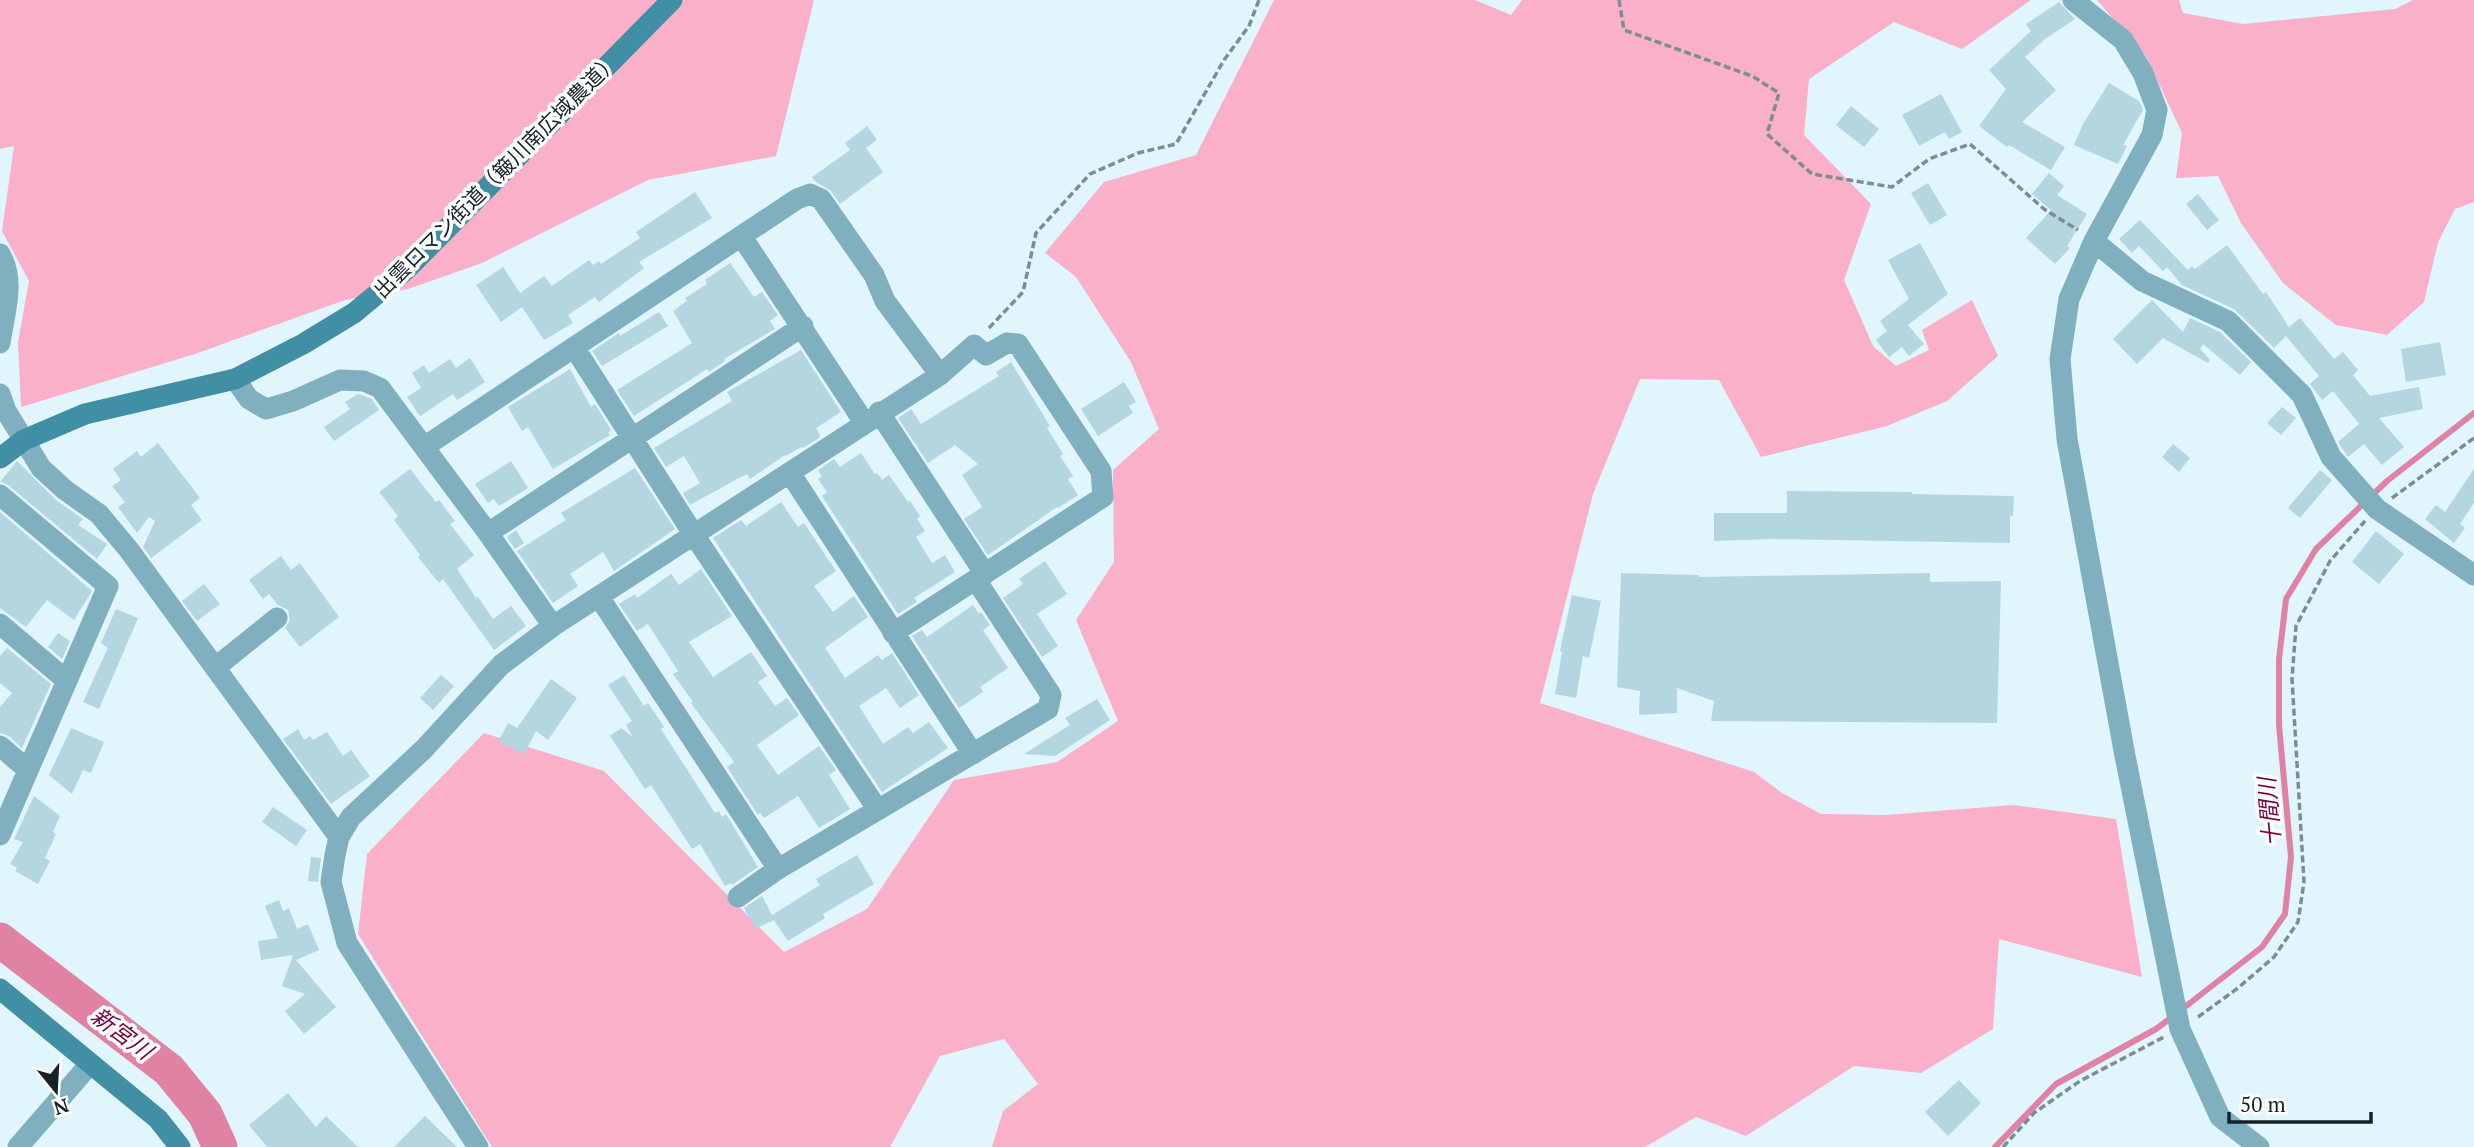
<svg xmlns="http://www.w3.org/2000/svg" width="2474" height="1147" viewBox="0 0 2474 1147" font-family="'PT Serif','Noto Sans JP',serif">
<rect width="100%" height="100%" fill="#e0f5fc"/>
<path fill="#f9b0c8" d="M0 0H814L776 156 648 180 482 263 408 289 345 300 195 354 21 407 18 342 29 281 2 231 14 146 0 149Z
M1274 0H1475L1511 15 1522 0H2031L1962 49 1894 22 1809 79 1804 135 1871 204 1844 280 1873 346 1896 366 1929 350 1922 330 1972 300 1998 356 1947 401 1887 426 1761 457 1719 380 1640 379 1593 494 1540 703 1754 772 1782 793 1821 814 1886 815 2014 805 2116 819 2142 977 1999 939 1993 1029 1921 1073 1854 1066 1746 1136 1696 1117 1645 1147H992L1003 1111 1038 1084 1004 1039 940 1056 890 1147H492L358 934 367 854 484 733 604 771 784 952 867 909 954 780 1057 762 1118 721 1076 620 1114 562 1113 470 1159 429 1131 362 1076 277 1045 253 1104 182 1196 155Z
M2097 0H2179L2183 13 2243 24 2395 9 2413 0H2474V202L2455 209 2438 242 2424 302 2387 335 2336 325 2283 283 2241 223 2218 176 2176 178 2182 133 2147 58Z"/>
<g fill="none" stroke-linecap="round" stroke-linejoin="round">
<path stroke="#e082a3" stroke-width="6" d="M2181 1010 2262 947 2285 914 2291 857 2279 725V659L2286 599 2316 549 2387 481 2474 413
M1995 1147 2056 1084 2156 1029 2172 1017"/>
<path stroke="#e082a3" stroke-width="35" d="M0 940 169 1070 205 1114 220 1147"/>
</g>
<path fill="#b3d6e1" d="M2059 2 2075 19 2045 39 2025 57 2056 90 2022 122 2065 147 2051 170 2009 145 2007 147 1979 126 2006 89 1989 70 2031 31 2026 24Z
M2109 83 2139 101 2143 110 2123 145 2127 146 2118 164 2074 145 2083 124Z
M1941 94 1962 132 1949 139 1945 132 1919 146 1902 115Z
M1851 106 1879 129 1864 147 1836 125Z
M867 126 877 140 866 148 883 172 840 204 831 191 816 182 812 177 850 150 845 143Z
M2049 173 2064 186 2057 195 2087 214 2067 246 2070 248 2055 264 2026 238 2051 210 2032 194Z
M1928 183 1947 215 1930 225 1911 193Z
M695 192 712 218 639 262 644 268 599 302 595 297 568 315 573 323 544 340 522 307 501 322 476 285 503 267 520 293 544 276 552 286 589 260 593 265 599 261 601 264 640 238 636 232Z
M2198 194 2219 220 2207 230 2186 204Z
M2140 220 2188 270 2192 266 2195 269 2227 245 2263 294 2266 292 2289 327 2300 318 2334 359 2343 352 2358 370 2353 375 2370 396 2419 387 2423 409 2379 418 2404 447 2382 465 2364 444 2348 457 2338 442 2359 424 2333 391 2322 400 2310 384 2319 376 2286 336 2274 348 2234 309 2182 285 2167 267 2163 271 2139 246 2132 253 2119 239Z
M1920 243 1948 294 1908 325 1924 344 1909 356 1902 347 1889 357 1876 340 1887 331 1880 321 1909 299 1888 260Z
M730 263 754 297 762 292 778 315 770 321 775 329 724 359 725 361 709 372 707 369 634 416 617 390 692 343 673 311 687 301 685 298 707 284 705 280Z
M2152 300 2183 332 2190 318 2220 332 2251 362 2240 375 2203 344 2200 349 2210 360 2208 363 2163 338 2137 364 2113 339Z
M659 312 668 326 602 366 592 351 619 333 620 336Z
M2440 342 2446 375 2406 382 2401 349Z
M801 350 841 412 816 428 820 435 819 438 803 448 801 447 786 456 785 455 750 479 747 474 739 478 690 505 683 493 700 483 684 456 666 467 654 448 732 401 727 392Z
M470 358 485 382 457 400 453 394 420 416 407 397 421 388 412 373 424 365 429 373 450 359 456 368Z
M1011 362 1050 426 1047 428 1063 454 1060 456 1073 476 1068 479 1078 495 1058 508 1057 507 988 555 964 519 982 507 962 475 978 464 955 445 928 463 898 418 911 409 921 424 999 376 996 372Z
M570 369 591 407 595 404 611 430 608 432 610 435 553 469 528 427 522 431 508 407Z
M1124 382 1136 402 1129 406 1133 413 1098 436 1081 409Z
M358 394 372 399 379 410 334 441 324 427 350 409 345 402Z
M2282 407 2296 418 2281 435 2267 423Z
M158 443 200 498 191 505 202 520 151 558 143 547 155 521 149 517 137 533 118 507 125 502 112 486 121 480 113 469 137 451 141 457Z
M2173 444 2190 458 2179 472 2162 457Z
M861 453 875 474 877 473 882 480 889 475 908 502 910 501 920 516 917 519 925 531 916 537 932 563 945 555 955 572 914 598 917 602 898 614 822 496 827 492 818 479 822 476 818 470 834 459 840 467Z
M17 461 56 500 83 519 78 525 107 544 97 559 8 485 0 482Z
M511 461 528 488 499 506 494 499 488 503 475 484Z
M635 468 675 529 614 571 603 552 570 574 578 586 553 603 517 551 566 520 561 513Z
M410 469 436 502 439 500 455 521 450 524 474 555 457 569 476 598 478 597 493 619 511 606 526 626 494 650 443 579 439 583 418 557 420 555 394 520 398 516 379 492Z
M2474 469V503L2460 524 2465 528 2454 543 2425 519 2436 505 2445 512Z
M2320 470 2332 480 2300 518 2288 508Z
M1787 491 1912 492V494L2014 496 2013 516H2010V543L1771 539 1714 541V513H1787Z
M781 502 798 527 804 523 836 571 814 586 833 612 854 596 868 617 825 648 845 678 878 655 882 660 892 653 919 695 900 708 886 688 859 706 883 744 908 727 913 733 929 722 948 748 882 792 713 538 741 520 746 526Z
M0 512 92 591 74 620 47 600 26 627 0 608Z
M516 530 524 543 515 549 507 537Z
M2376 531 2404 554 2379 584 2352 562Z
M281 556 291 570 300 563 339 617 300 647 285 628 290 620 288 610 278 605 269 594 263 599 249 580Z
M1045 561 1067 594 1037 614 1058 646 1042 657 1003 598 1023 584 1019 579Z
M701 569 732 616 689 642 713 677 751 652 767 676 758 682 775 706 787 698 799 715 757 745 778 775 819 746 836 770 829 775 850 809 819 828 798 796 764 818 760 813 758 815 727 767 734 762 691 703 693 702 673 674 678 671 648 624 637 631 619 604 635 594 637 598 671 574 679 585Z
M1621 573 1699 575V577L1930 573V582L2001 581 1997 723 1711 721 1714 701 1677 688V713L1639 715 1640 691 1617 687Z
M204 584 220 604 197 621 182 601Z
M1572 595 1601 601 1589 658 1583 656 1576 698 1555 694 1562 652 1560 651Z
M973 605 979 614 981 612 990 625 983 630 1008 668 980 687 983 692 959 708 912 636 922 630 927 637Z
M116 609 138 618 99 709 83 702 108 648 101 643Z
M58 633 70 641 62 659 48 647Z
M7 648 51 684 22 748 9 736 0 733V707L12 693 0 683V656Z
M441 675 454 686 433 710 420 698Z
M624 675 644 706 648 703 664 727 661 729 715 813 719 811 722 817 726 814 758 867 732 885 731 883 725 886 700 844 692 849 651 785 645 789 610 736 621 728 633 737 626 725 632 721 608 685Z
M551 679 577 698 548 740 536 731 524 754 498 742 508 723 517 728Z
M1097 699 1110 720 1055 756 1024 754 1070 725 1065 718Z
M71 728 104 742 91 773 83 770 72 794 49 775Z
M298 729 304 740 310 736 313 740 327 732 343 756 351 750 370 776 331 804 283 739Z
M34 796 60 816 53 832 56 834 45 858 50 861 38 884 15 871 17 868 10 864 23 842 14 839Z
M273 807 307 830 296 846 262 822Z
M857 855 874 884 823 914 825 918 788 941 774 920 755 929 744 908 762 896 772 915 820 885 816 879Z
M311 857 321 858 318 882 308 881Z
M279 900 283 911 289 908 297 929 308 924 319 950 296 960 336 1007 304 1034 285 1011 305 994 282 986 293 955 261 960 258 941 278 938 265 906Z
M1959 1080 1981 1103 1948 1136 1925 1112Z
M288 1093 316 1127 326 1116 358 1147H267L249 1125Z
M425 1116 457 1147H394Z"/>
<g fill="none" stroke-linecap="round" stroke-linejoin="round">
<path stroke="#7c8e93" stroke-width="3.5" stroke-dasharray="7 3.5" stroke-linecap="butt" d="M1619 0 1624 30 1752 76 1779 93 1767 134 1812 174 1892 187 1929 159 1970 144 2044 209 2078 230
M989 328 1023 292 1036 233 1090 174 1138 153 1176 144 1224 60 1249 26 1259 0
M2392 498 2474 438
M2198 1017 2238 988 2274 957 2298 922 2304 882 2292 679 2296 626 2330 561 2365 521
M2003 1147 2034 1113 2080 1081 2164 1037"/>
<path stroke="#80b0bf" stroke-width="21" d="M2073 0 2123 40 2143 73 2157 110 2152 135 2094 241 2069 299 2060 359 2067 439 2125 756 2180 1029 2220 1117 2259 1147
M742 237 864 422
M2094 241 2142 281 2228 321 2302 395 2331 457 2377 509 2474 575
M0 254C16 282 4 313 0 343
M574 347 694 535 878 810
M235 379 249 399 266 409 293 401 340 380 364 381 380 388 488 533 553 626
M0 394 6 411 41 468 65 490 99 514 129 550 339 837
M879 412 985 574
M424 447 797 199 810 194 821 199 874 275 885 301 940 375
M790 473 973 754
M0 495 108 586 0 835
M488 533 803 326
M599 597 778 869
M0 624 66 680
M216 667 277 618
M0 746 28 770
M738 897 778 869 1048 709 1051 695 976 580
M18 1147 90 1064
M478 1147 347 943 331 882 335 855 339 837 351 817 424 749 501 665 553 626 940 375 974 345 986 355 1007 343 1018 344 1101 471 1103 497 893 633"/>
<path stroke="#418fa5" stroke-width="21" d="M0 458 24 440 85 414 235 379 303 344 354 313 407 269 672 0
M0 989 158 1119 180 1147"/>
</g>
<g text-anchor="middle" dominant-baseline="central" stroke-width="7" stroke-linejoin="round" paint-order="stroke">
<g font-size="21" fill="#152327" stroke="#fff">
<text transform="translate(496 175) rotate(-45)">出雲ロマン街道（簸川南広域農道）</text>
</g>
<g font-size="23" font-style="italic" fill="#790241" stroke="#fff">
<text transform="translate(2269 812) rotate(-95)">十間川</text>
<text transform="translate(122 1033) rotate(37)">新宮川</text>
</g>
</g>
<g transform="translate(56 1091) rotate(162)" stroke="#ffffff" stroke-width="5" paint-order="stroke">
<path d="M0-5L12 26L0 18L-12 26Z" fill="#152327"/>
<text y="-10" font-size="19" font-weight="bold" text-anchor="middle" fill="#152327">N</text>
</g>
<path d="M2229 1112v10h142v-10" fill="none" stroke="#152327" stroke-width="3.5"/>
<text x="2240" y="1112" font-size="21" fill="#152327" stroke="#ffffff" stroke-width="5" paint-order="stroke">50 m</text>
</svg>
